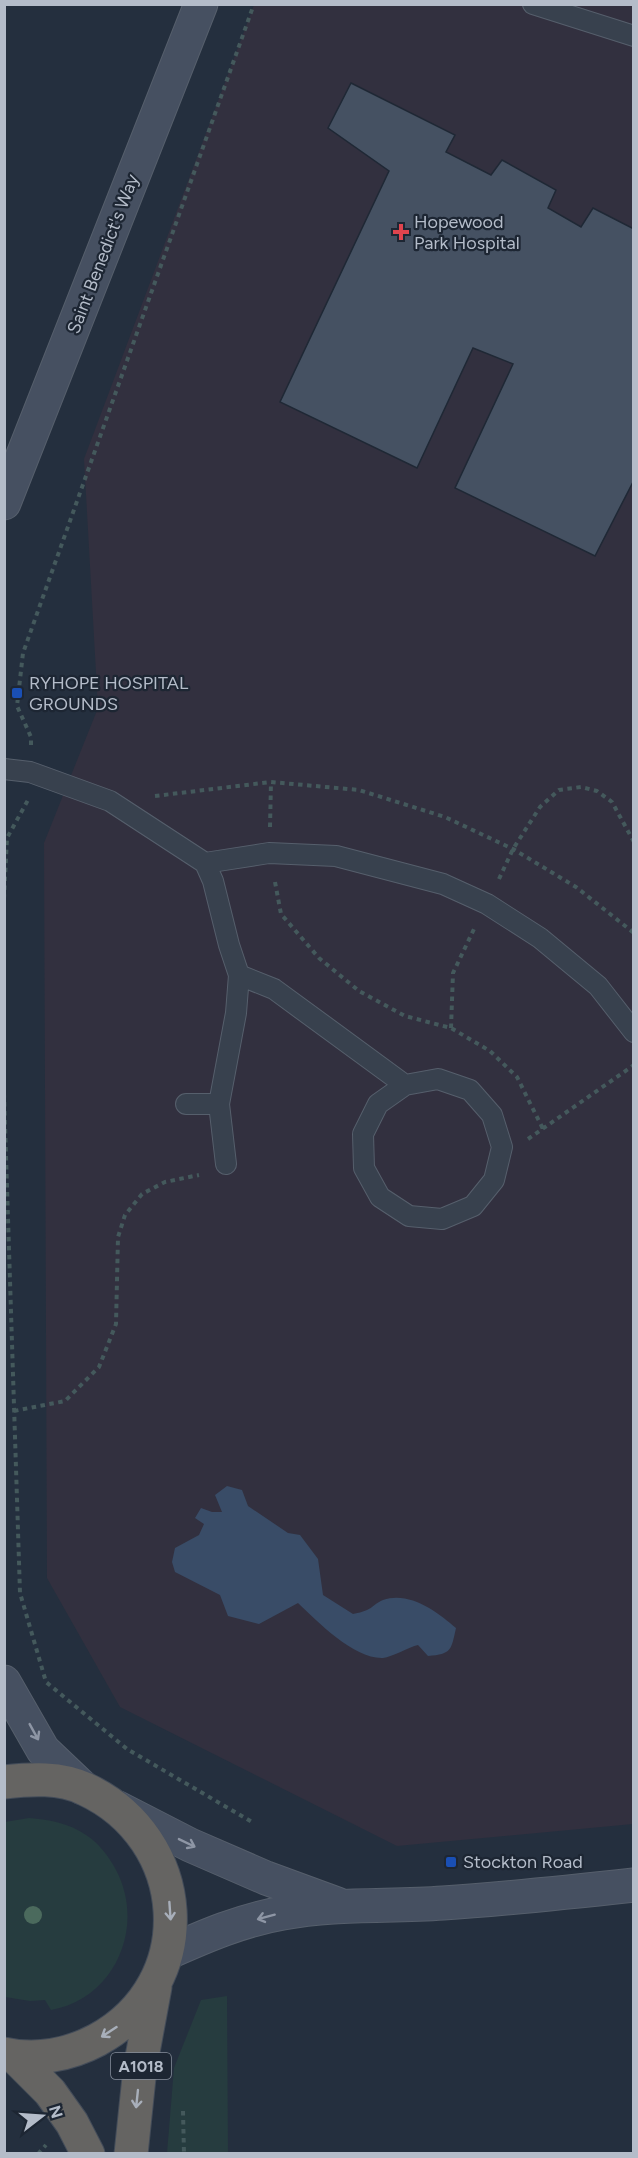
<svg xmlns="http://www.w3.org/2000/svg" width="638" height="2158" viewBox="0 0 638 2158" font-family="Figtree,sans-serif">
<rect width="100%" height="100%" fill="#242f3e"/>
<path fill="#32303f" d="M254 5H633V1824L397 1846 120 1707 47 1578 44 843 98 708 84 459Z"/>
<path fill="#263c3f" d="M29 1818C50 1820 69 1823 86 1835 99 1843 109 1857 116 1870 146 1926 115 1999 51 2010L45 2000 30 2001 5 1997V1822Z
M227 1996 228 2153H167L174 2068 201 2000Z"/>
<path fill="#394c67" d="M227 1486 242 1490 248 1506 288 1533 300 1535 318 1559 323 1595 353 1614C357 1613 363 1612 367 1610 372 1608 377 1602 383 1600 410 1591 437 1612 456 1628 451 1650 452 1654 428 1656L418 1645C409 1647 392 1657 383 1658 354 1659 318 1622 298 1603L259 1624 228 1616 220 1595 175 1572 172 1562 175 1548 199 1535 204 1524 195 1518 201 1508 212 1512H222L215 1495Z"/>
<path fill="#455162" stroke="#1f2835" stroke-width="1.5" d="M351 83 455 135 446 152 491 175 502 160 556 190 548 208 581 227 593 208 634 229V480L595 556 455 488 513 364 473 348 417 468 280 402 389 171 328 128Z"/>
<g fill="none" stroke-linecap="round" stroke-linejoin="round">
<defs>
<path id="service" d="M533 4 634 36
M4 769 30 772 110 801 205 863 213 881 229 945 239 975 236 1013 219 1104 226 1164
M205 863 269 853 336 856 443 884 487 904 540 938 598 986 634 1032
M239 975 274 989 405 1085 438 1079 470 1090 492 1115 502 1147 494 1180 473 1206 442 1219 409 1216 380 1197 364 1168 363 1134 378 1104 405 1085
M186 1104H219"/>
<path id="secondary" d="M4 503 201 4
M4 1682 43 1750 83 1788
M118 1808 190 1845 266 1878 337 1904
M167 1953C205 1936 242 1920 283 1913 335 1903 390 1907 443 1903 506 1899 570 1892 634 1885"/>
<path id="trunk" d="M4 1782C31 1779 60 1777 85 1789 191 1838 202 1983 97 2040 69 2055 36 2061 4 2054
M15 2057 50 2092 72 2123 88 2154
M131 2154 140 2068 155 1987"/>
</defs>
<use href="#service" stroke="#565f6c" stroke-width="22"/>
<use href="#secondary" stroke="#565f6c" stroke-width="35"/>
<use href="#trunk" stroke="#434c59" stroke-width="35"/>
<path stroke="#44595c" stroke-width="4" stroke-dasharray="4.5 4.5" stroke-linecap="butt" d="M31 745V737L17 706 23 653 254 4
M155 796 271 782 359 790 445 817 513 849 576 887 634 933
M270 827 271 782
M499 879 513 849 540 807 559 790 581 787 597 791 612 802 634 842
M275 882 281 914 319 958 359 991 405 1016 451 1028 490 1051 517 1077 543 1129
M4 899 7 838 28 800
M451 1028 453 973 474 929
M4 1093 20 1593 46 1682 127 1749 252 1822
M528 1139 634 1065
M14 1411 65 1401 99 1367 116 1324 118 1237 125 1215 142 1194 165 1182 199 1175
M183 2111 184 2154
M38 2154 46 2145"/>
<use href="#service" stroke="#38414e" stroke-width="20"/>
<use href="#secondary" stroke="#465061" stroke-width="33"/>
<use href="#trunk" stroke="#656462" stroke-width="33"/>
</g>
<circle fill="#4b6a5d" cx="33" cy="1915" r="9"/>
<defs><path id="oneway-shaft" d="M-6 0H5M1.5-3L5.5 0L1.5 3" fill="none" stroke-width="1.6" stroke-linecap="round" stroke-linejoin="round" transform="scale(1.5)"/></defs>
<g stroke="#8e96a5">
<use href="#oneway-shaft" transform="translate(34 1732) rotate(61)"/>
<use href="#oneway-shaft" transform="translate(187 1843) rotate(26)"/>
<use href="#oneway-shaft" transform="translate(266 1917) rotate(165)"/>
</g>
<g stroke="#a8afba">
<use href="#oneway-shaft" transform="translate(170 1911) rotate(86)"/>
<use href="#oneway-shaft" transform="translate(109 2032) rotate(147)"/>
<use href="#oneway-shaft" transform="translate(137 2099) rotate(96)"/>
</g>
<path fill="#e0444e" stroke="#1d2633" stroke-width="2" d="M398 223h6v6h6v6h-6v6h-6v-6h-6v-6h6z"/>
<g fill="#1a4fb4" stroke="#1d2633" stroke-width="2">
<rect x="11" y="687" width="12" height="12" rx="3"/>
<rect x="445" y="1856" width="12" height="12" rx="3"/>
</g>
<g text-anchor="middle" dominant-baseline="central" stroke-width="4.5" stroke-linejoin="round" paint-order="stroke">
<rect fill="#1d2633" stroke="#878f9c" stroke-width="1.5" x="111" y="2053" width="60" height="26" rx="4.5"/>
<g font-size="16" font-weight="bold" fill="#b4bcc9">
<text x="141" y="2066">A1018</text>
</g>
<g font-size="18" fill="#b4bcc9" stroke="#1d2633" text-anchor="start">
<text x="414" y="222">Hopewood<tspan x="414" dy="21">Park Hospital</tspan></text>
<text x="29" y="683">RYHOPE HOSPITAL<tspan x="29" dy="21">GROUNDS</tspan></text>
<text x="463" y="1862">Stockton Road</text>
</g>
<g font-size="18" fill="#b4bcc9" stroke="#1d2633">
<text transform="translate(103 254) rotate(-69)">Saint Benedict's Way</text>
</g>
</g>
<rect width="638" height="2158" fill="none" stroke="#b4bcc9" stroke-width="12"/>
<g transform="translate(42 2116) rotate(73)" stroke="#1d2633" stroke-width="4.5" paint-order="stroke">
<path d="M0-4.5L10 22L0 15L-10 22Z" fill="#b4bcc9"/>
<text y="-9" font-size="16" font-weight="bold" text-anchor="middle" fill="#b4bcc9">N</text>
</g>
</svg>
